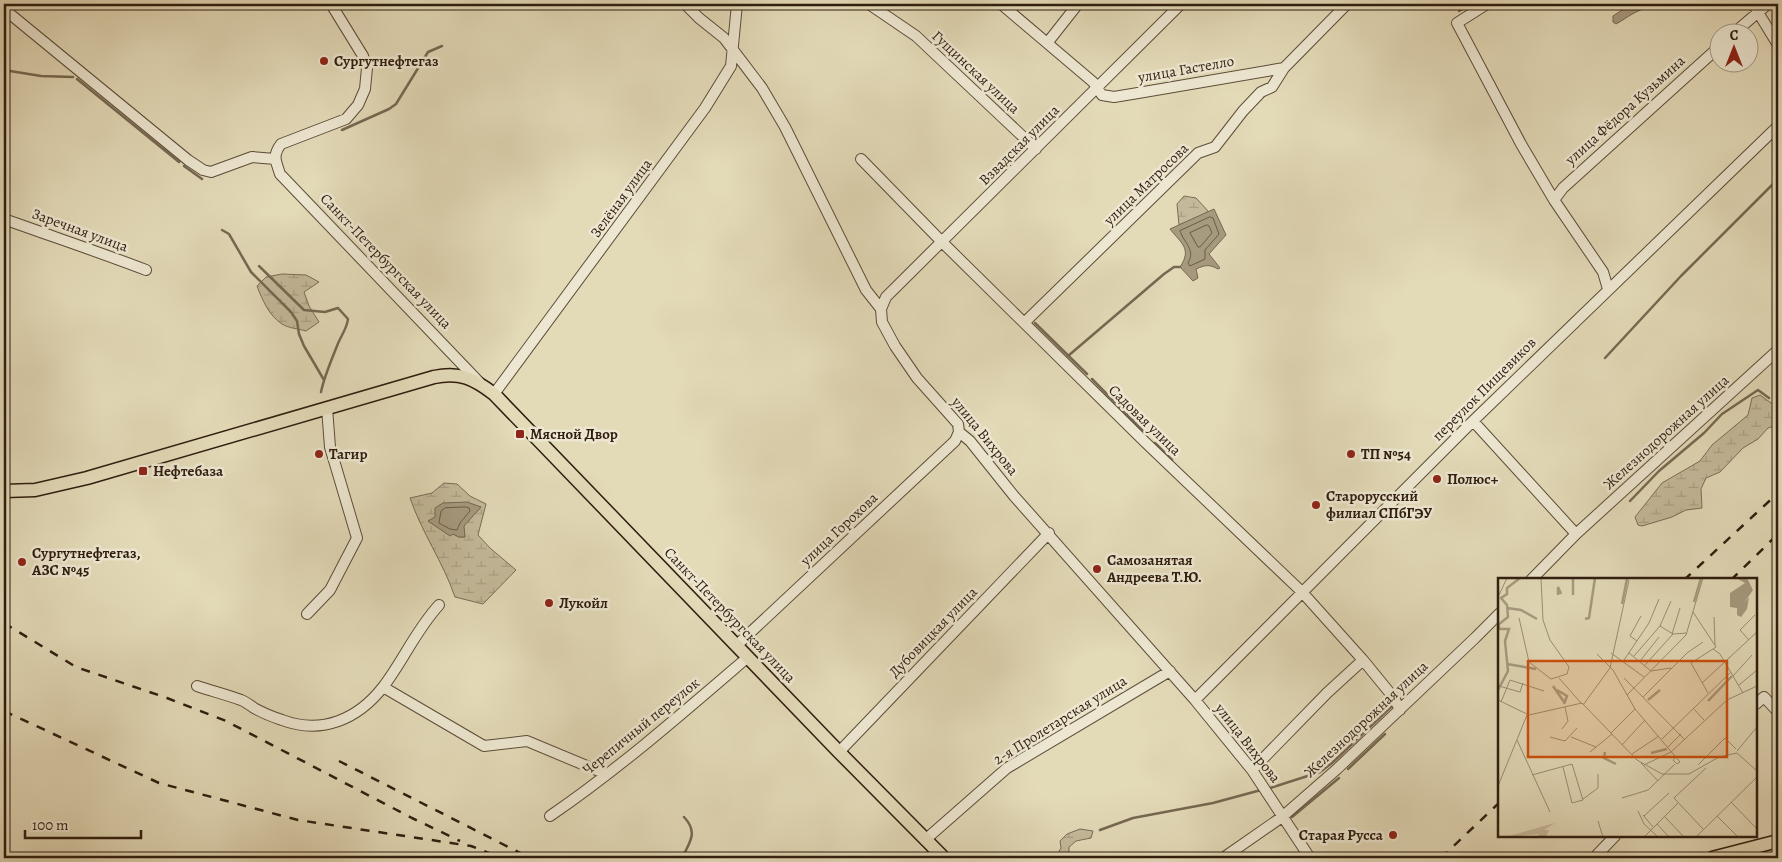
<svg xmlns="http://www.w3.org/2000/svg" width="1782" height="862" viewBox="0 0 1782 862" font-family="Alegreya,serif">
<defs>
<pattern id="wetland-marsh" width="20" height="14" patternUnits="userSpaceOnUse" patternTransform="scale(1.25)"><rect width="20" height="14" fill="#c4ba9b"/><path d="M1 5h8M5 5V1M11 12h8M15 12V8" fill="none" stroke="#a99f84"/></pattern>
</defs>
<rect width="100%" height="100%" fill="#e3dab8"/>
<filter id="stains"><feTurbulence type="fractalNoise" baseFrequency=".004" numOctaves="4"/><feColorMatrix values="0 0 0 0 .2 0 0 0 0 .09 0 0 0 0 .02 0 0 0 .5 -.17"/></filter>
<radialGradient id="worn" r=".72"><stop offset=".6" stop-color="#630" stop-opacity="0"/><stop offset="1" stop-color="#630" stop-opacity=".3"/></radialGradient>
<path fill="url(#wetland-marsh)" stroke="#7a6c55" fill-rule="evenodd" d="M1184 196 1196 198 1209 212 1179 225 1177 204Z
M282 274 306 275 319 282 304 292 309 306 319 322 306 331C299 329 288 328 282 324 269 316 262 299 257 286L266 277Z
M1760 395 1778 408V425L1768 428 1758 439 1743 448 1720 472 1706 478 1701 489 1702 508 1686 510 1672 517 1642 526 1638 525 1635 517 1662 483 1700 461 1712 445 1748 415 1752 398Z
M444 483 457 484 470 496 486 504 478 535 490 548 516 570 483 604 455 597C443 562 422 533 410 498L432 493ZM481 507 463 526 465 537H459L453 534 450 535 428 521 436 517Z
M1080 829 1093 831 1091 838 1076 841 1069 847V854L1072 858H1055L1061 848 1060 841 1067 834Z"/>
<path fill="#a69a7f" stroke="#766852" d="M1631 4H1652L1649 8C1637 9 1627 18 1616 24L1613 22V16Z
M1214 209 1226 235 1209 254 1220 268 1218 269C1209 264 1205 265 1196 269L1198 278 1193 281 1180 267C1192 249 1182 244 1170 229Z
M467 502 481 507 464 526 465 537H459L453 534 450 536 428 521 435 517V508L443 503Z"/>
<g fill="none" stroke-linecap="round" stroke-linejoin="round">
<path stroke="#6a5c47" stroke-width="1" d="M1210 217 1213 218 1219 234 1205 250V259L1190 266 1188 263C1196 250 1184 243 1180 231Z
M1207 225 1209 226 1212 233 1200 247H1198L1190 233Z
M466 507 469 508 470 511 460 523 457 530 450 529 439 523 441 511 445 508Z"/>
<path stroke="#766852" stroke-width="2.5" d="M1459 11 1472 4
M4 70 41 76 73 77
M77 79 179 162
M342 130 389 109 396 104 428 52 442 46
M184 166 202 179
M222 230 229 234 251 272 291 312 297 321 299 334 304 346 324 380
M259 266 304 310 325 312 338 308 348 319C347 329 340 337 337 346 331 361 324 377 321 392
M1035 323 1087 374
M1068 356 1164 274 1174 267H1180
M1605 358 1681 276 1778 179
M1778 368 1775 371 1774 375 1778 380
M1092 379 1145 433
M1155 443 1172 460
M1630 501 1659 471 1704 433 1722 414 1758 390 1769 398
M1348 769 1385 734
M1270 788 1320 772 1332 763 1393 705
M1292 817 1339 778
M1100 830 1133 818 1213 803 1261 790
M682 858C689 843 699 833 684 817"/>
<defs>
<path id="minor" d="M331 4 363 56 367 68 365 89 358 105 346 119 281 144C272 156 276 161 280 174L479 382
M685 4 699 18 724 38 762 88 785 127 866 290 881 309 882 322 895 346 917 378 958 424 959 432 970 441 1014 496 1195 700 1252 770 1310 858
M869 4 916 36 1036 149
M1001 4 1093 82 1102 95 1114 97 1144 92 1284 68
M1487 4 1457 23 1521 144 1554 200 1603 272 1608 289
M1753 4 1778 45
M4 6 10 14 188 160 203 170 211 172 252 157 275 159
M1735 32 1768 4
M1048 42 1078 4
M861 159 942 242 1146 443 1302 592 1363 660 1394 698 1400 710
M1554 200 1563 188 1720 46
M4 219C51 236 99 252 146 270
M881 309 886 297 1181 4
M1025 322 1198 153 1215 147 1243 111 1261 92 1272 87 1284 68 1347 4
M494 394 705 108 731 66 737 4
M1473 421 1576 534
M1531 580 1576 534 1778 350
M307 614 330 590 357 538 330 447 327 408
M737 645 955 441 959 432
M197 686C212 691 227 695 241 700 246 702 250 705 254 708 263 713 273 717 282 720 322 735 358 719 383 687 403 661 416 630 439 605
M383 687 484 746 527 741 606 774
M1195 700 1473 421 1778 126
M1756 704 1764 697 1778 712
M839 752 1049 533
M1252 770 1327 693 1363 660
M550 816C620 768 684 712 748 657
M925 840 1007 768 1170 671
M1223 858 1282 817 1337 769 1475 638 1500 613
M1594 858 1615 836"/>
<path id="major" d="M4 491 35 490 87 478 434 377C460 372 473 378 494 394L839 752 944 858
M1712 858 1778 841"/>
</defs>
<use href="#minor" stroke="#5c4c39" stroke-width="12"/>
<use href="#major" stroke="#2f1d0f" stroke-width="15"/>
<use href="#minor" stroke="#ede7d1" stroke-width="10"/>
<use href="#major" stroke="#e3dab8" stroke-width="12"/>
<path stroke="#2f1d0f" stroke-width="2.5" stroke-dasharray="9 9" stroke-linecap="butt" d="M1684 580 1778 493
M1731 580 1778 534
M4 623 76 667 167 698 226 721 412 818 460 841
M4 711 159 783 298 820 471 846 502 858
M339 761 530 858
M1441 858 1500 802"/>
</g>
<g fill="#8f2418" stroke="#ede7d1" stroke-width="2">
<circle cx="324" cy="61" r="5"/>
<rect x="515" y="429" width="10" height="10" rx="2.5"/>
<circle cx="319" cy="454" r="5"/>
<circle cx="1351" cy="454" r="5"/>
<rect x="138" y="466" width="10" height="10" rx="2.5"/>
<circle cx="1437" cy="479" r="5"/>
<circle cx="1316" cy="505" r="5"/>
<circle cx="22" cy="562" r="5"/>
<circle cx="1097" cy="569" r="5"/>
<circle cx="549" cy="603" r="5"/>
<circle cx="1393" cy="835" r="5"/>
</g>
<g text-anchor="middle" dominant-baseline="central" stroke-width="5" stroke-linejoin="round" paint-order="stroke">
<g font-size="15" font-weight="bold" fill="#2f1d0f" stroke="#ede7d1" text-anchor="start">
<text x="334" y="61">Сургутнефтегаз</text>
<text x="530" y="434">Мясной Двор</text>
<text x="329" y="454">Тагир</text>
<text x="1361" y="454">ТП №54</text>
<text x="153" y="471">Нефтебаза</text>
<text x="1447" y="479">Полюс+</text>
<text x="1326" y="496">Старорусский<tspan x="1326" dy="17">филиал СПбГЭУ</tspan></text>
<text x="32" y="553">Сургутнефтегаз,<tspan x="32" dy="17">АЗС №45</tspan></text>
<text x="1107" y="560">Самозанятая<tspan x="1107" dy="17">Андреева Т.Ю.</tspan></text>
<text x="559" y="603">Лукойл</text>
<text x="1383" y="835" text-anchor="end">Старая Русса</text>
</g>
<g font-size="15" fill="#2f1d0f" stroke="#ede7d1">
<text transform="translate(1186 69) rotate(-10)">улица Гастелло</text>
<text transform="translate(976 72) rotate(43)">Гущинская улица</text>
<text transform="translate(1625 110) rotate(-42)">улица Фёдора Кузьмина</text>
<text transform="translate(1019 145) rotate(-45)">Взвадская улица</text>
<text transform="translate(1146 184) rotate(-44)">улица Матросова</text>
<text transform="translate(621 198) rotate(-54)">Зелёная улица</text>
<text transform="translate(80 230) rotate(20)">Заречная улица</text>
<text transform="translate(386 261) rotate(46)">Санкт-Петербургская улица</text>
<text transform="translate(1484 389) rotate(-45)">переулок Пищевиков</text>
<text transform="translate(1145 420) rotate(44)">Садовая улица</text>
<text transform="translate(1666 432) rotate(-42)">Железнодорожная улица</text>
<text transform="translate(985 436) rotate(51)">улица Вихрова</text>
<text transform="translate(839 529) rotate(-43)">улица Горохова</text>
<text transform="translate(730 615) rotate(46)">Санкт-Петербургская улица</text>
<text transform="translate(933 632) rotate(-46)">Дубовицкая улица</text>
<text transform="translate(1366 719) rotate(-43)">Железнодорожная улица</text>
<text transform="translate(1060 720) rotate(-32)">2-я Пролетарская улица</text>
<text transform="translate(641 726) rotate(-39)">Черепичный переулок</text>
<text transform="translate(1248 743) rotate(52)">улица Вихрова</text>
</g>
</g>
<g transform="translate(1498 578)">
<rect width="259" height="259" fill="#e3dab8"/>
<path d="M57 245 46 252H51L48 259H39L41 256 8 259Z" fill="#c4ba9b"/>
<path d="M238 0H249L255 12 246 25 251 19 249 31 243 39 239 37V30L232 29V15L247 5Z" fill="#a69a7f"/>
<path fill="none" stroke="#a69a7f" stroke-width="2.5" d="M75 0V17M60 17V9L63 16M196 24 203 0M124 26 129 1M9 30 23 32 39 41M87 41 91 40 97 0M9 86 38 91M55 108 66 124M0 112 10 93 7 63 11 51H2L0 47 10 39 9 27 3 20 9 16V10L22 0M59 112 69 118 66 126M150 122 162 112M210 123 234 98M107 174 106 180 118 186M153 175 169 171"/>
<path fill="none" stroke="#9b8e74" stroke-width="1" d="M0 19 9 0M195 34 218 69 193 85 210 115M216 39 217 67M21 40 31 84 53 101 69 96 71 89 52 62 45 42 43 0M162 48 175 56 189 55M174 56 182 30M251 62 242 52 257 37M139 63 132 58 143 38M215 71 222 76 245 115M113 75 146 99M131 75 153 93 173 90M99 76 115 92 137 131 182 184 179 186 175 182 178 179M136 78 162 48 173 23M126 82 151 45 161 21M142 83 161 59M147 87 175 56M235 98 254 77M61 100 83 125M126 100 187 162M204 105 259 54M241 107 259 92M1 108 22 114 25 105M129 117 188 57 205 0M145 119 189 75 205 64M0 122 31 137 84 125 139 182 164 196H191L221 179 239 175 259 193M3 124 12 102 46 113M85 127 112 90 131 2M195 130 206 142M64 151 70 143 67 129M113 155 137 131M52 159 67 163 79 150M73 159 98 169M164 161 233 94M19 162 52 234M124 167 147 142M170 169 183 156M239 173 259 149M92 174 114 156M134 176 161 158M143 185 160 203M146 187 173 174 229 122 259 108M200 187 227 160 238 171M65 189 74 225 85 222M34 197 74 186 85 222M0 208 29 137M124 220 150 212 177 186M85 221 100 210V196M233 224 259 251M140 233 146 246 160 259M145 237 155 249M146 238 171 215M219 238 240 259M167 239 186 259M100 243 105 259M159 246 171 259M205 251 176 220 208 190M146 259 180 225M198 259 259 199"/>
<path fill="#cc500c" fill-opacity="0.15" stroke="#cc500c" stroke-width="2.5" d="M30 83H229V179H30Z"/>
<rect width="259" height="259" fill="none" stroke="#2f1d0f" stroke-width="2.5"/>
</g>
<rect width="1782" height="862" fill="none" stroke="#e3dab8" stroke-width="20"/>
<rect x="5" y="5" width="1772" height="852" fill="none" stroke="#2f1d0f" stroke-width="2.5"/>
<rect x="10" y="10" width="1762" height="842" fill="none" stroke="#2f1d0f"/>
<g transform="translate(1734 48)"><circle r="24" fill="#ede7d1" stroke="#a19683"/>
<path d="M0-4L9 19L0 12L-9 19Z" fill="#8f2418"/>
<text y="-8" font-size="14" font-weight="bold" text-anchor="middle" fill="#2f1d0f">С</text>
</g>
<path d="M25 830v8h116v-8" fill="none" stroke="#2f1d0f" stroke-width="2.5"/>
<text x="32" y="830" font-size="15" fill="#2f1d0f" stroke="#ede7d1" stroke-width="4" paint-order="stroke">100 m</text>
<rect width="100%" height="100%" filter="url(#stains)"/>
<rect width="100%" height="100%" fill="url(#worn)"/>
</svg>
